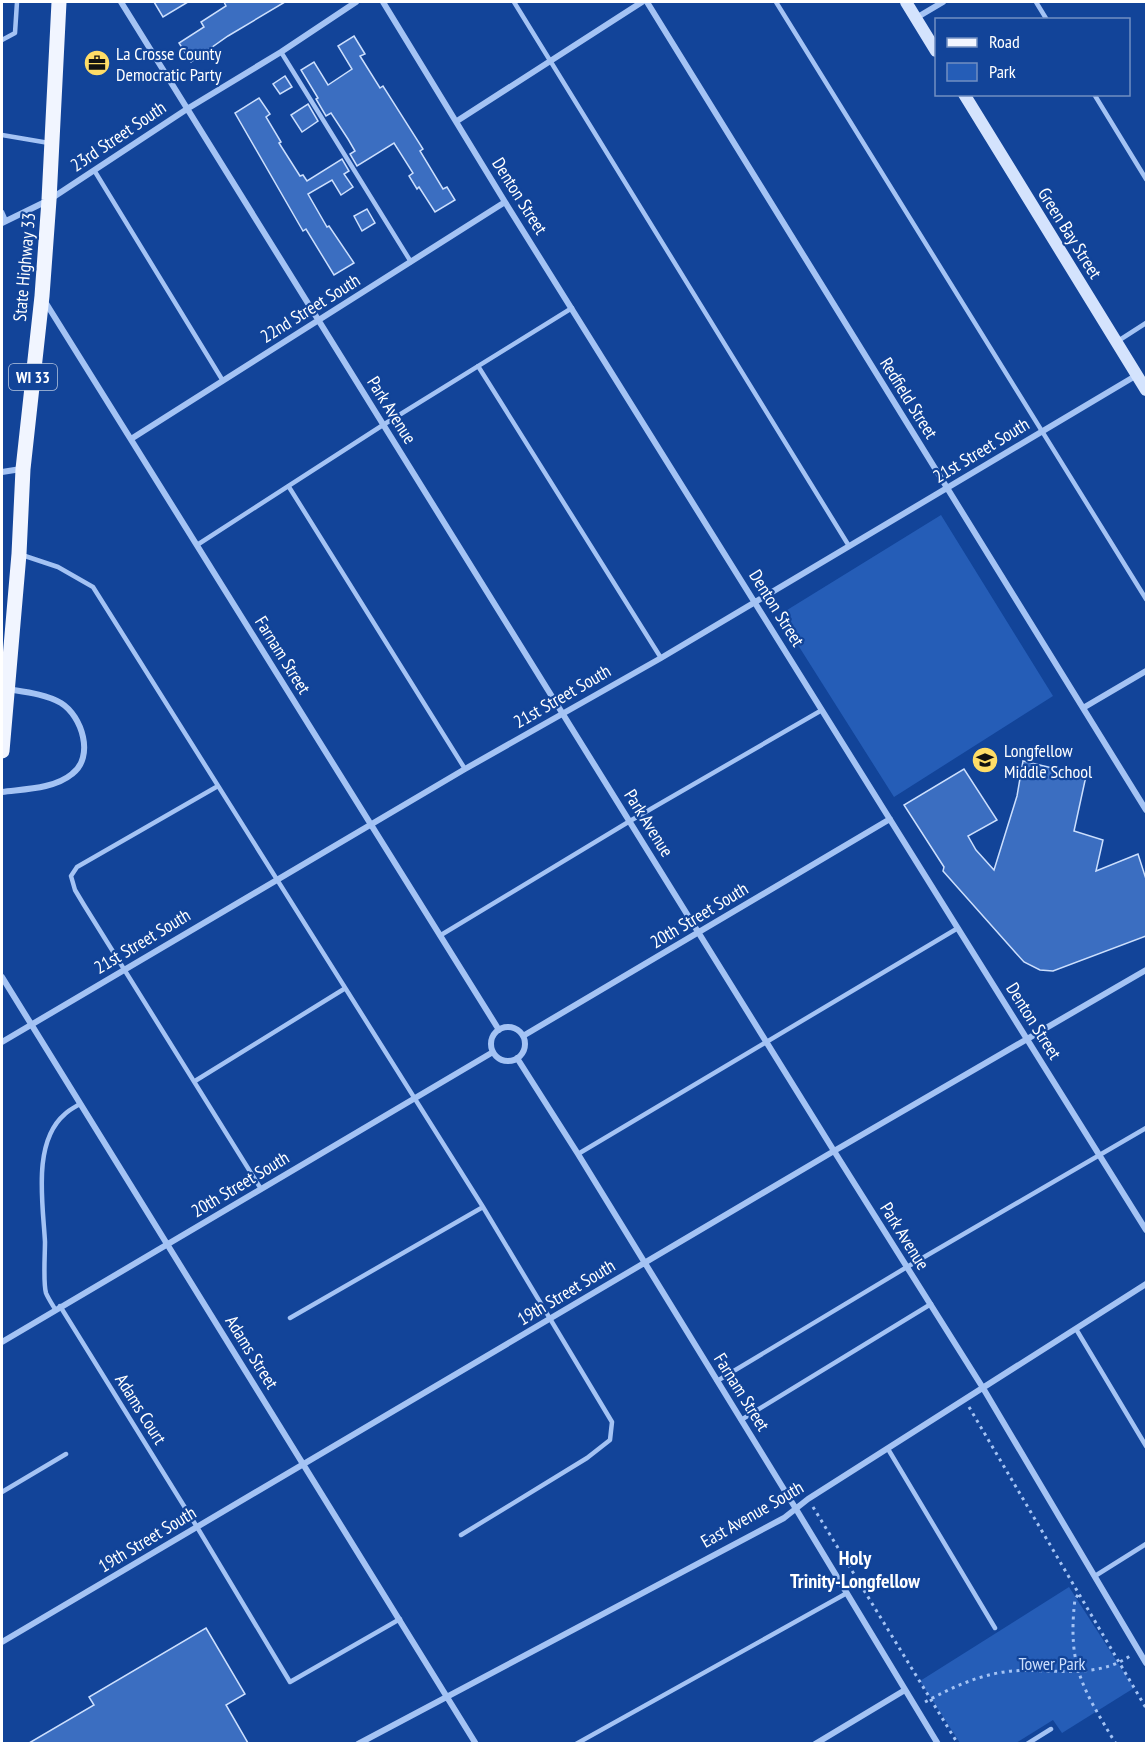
<svg xmlns="http://www.w3.org/2000/svg" width="1148" height="1745" viewBox="0 0 1148 1745" font-family="'PT Sans Narrow',sans-serif">
<rect width="100%" height="100%" fill="#124499"/>
<path fill="#255db7" d="M941 515 1053 696 894 797 779 615Z
M1069 1587 1134 1688 1062 1733 1053 1720 1016 1743H960L920 1681Z"/>
<path fill="#3b6ec1" stroke="#ccdffd" stroke-width="1.5" d="M154 2H188L163 17Z
M224 2H285L228 36 191 62 179 43 204 27 201 22 226 6Z
M354 36 365 54 360 56 380 88 383 86 423 149 420 151 443 189 447 187 455 200 435 212 419 187 417 189 409 176 413 173 394 143 357 166 350 154 355 151 348 139 331 113 326 116 316 99 318 98 301 70 314 62 328 85 352 69 338 46Z
M285 76 292 87 280 94 273 84Z
M259 98 270 114 266 117 281 142 279 143 300 176 303 175 307 181 342 159 349 171 344 174 353 187 341 195 332 180 308 194 327 227 329 226 354 263 334 275 306 229 303 231 235 113Z
M308 104 318 121 302 132 291 115Z
M367 209 375 223 362 231 354 216Z
M1023 761 1086 776 1074 831 1103 840 1096 871 1138 854 1146 879V936L1053 971 1040 970 1024 962 943 871 944 867 904 805 964 769 997 820 968 836 976 850 994 870 1017 796Z
M206 1628 245 1694 226 1705 248 1743H29L94 1705 89 1697Z"/>
<g fill="none" stroke-linecap="round" stroke-linejoin="round">
<path stroke="#a4c3f4" stroke-width="3" stroke-dasharray="3 4.5" stroke-linecap="butt" d="M969 1407 1146 1708
M813 1507 958 1744
M1078 1595 1075 1599C1067 1666 1083 1689 1116 1744
M925 1702C953 1687 980 1674 1012 1671 1053 1668 1094 1680 1130 1656"/>
<path stroke="#a4c3f4" stroke-width="4.5" d="M514 2 849 546
M776 2 1146 599
M1036 2 1047 20
M2 40 15 33 17 2
M281 52 411 262
M1094 94 1146 179
M2 135 49 143
M94 170 223 381
M2 212 6 221
M1118 341 1146 323
M478 366 661 658
M289 487 465 769
M197 545 383 425 572 308
M22 555 58 567 93 587 483 1207 612 1422 610 1440 587 1458 461 1535
M218 786 77 867 71 876 75 890 84 905 261 1189
M441 935 630 821 822 710
M195 1081 344 989
M578 1154 958 928
M60 1306 197 1527 290 1682 400 1619
M55 1309C52 1304 48 1298 46 1293 43 1283 45 1254 45 1242 43 1204 32 1142 65 1114 69 1110 75 1107 80 1104
M290 1318 483 1207
M1076 1329 1146 1446
M717 1381 907 1267 1146 1128
M741 1420 931 1304
M888 1449 995 1628
M2 1492 66 1454
M1095 1576 1146 1544
M576 1744 847 1593
M1027 1744 1051 1729"/>
<path stroke="#a4c3f4" stroke-width="6" d="M121 2 834 1151 983 1388 1146 1663
M383 2 505 202 1146 1230
M647 2 1146 810
M916 18 943 2
M457 121 642 2
M2 223 49 200 187 109 281 52 356 2
M44 300 499 1030
M131 439 505 202
M2 472 21 469
M1083 708 1146 671
M2 792C24 789 54 789 72 774 95 757 82 716 61 703 45 694 25 692 7 689
M2 977 476 1744
M491 1044a17 17 0 1 1 34 0a17 17 0 1 1-34 0Z
M523 1036 890 819
M2 1042 465 769 661 658 1137 375
M517 1058 578 1154 796 1509 938 1744
M2 1342 493 1052
M2 1642 834 1151 1146 970
M358 1744 784 1518 808 1499 1146 1284
M815 1744 905 1690"/>
<path stroke="#d4e3fd" stroke-width="12" d="M906 2 936 51
M964 94 1146 390"/>
<path stroke="#f1f5ff" stroke-width="15" d="M2 751 19 554 23 469 42 296 49 200 59 2"/>
</g>
<defs>
<symbol id="office-disc" viewBox="-11 -11 22 22"><circle r="9.5" fill="#ffdd67" stroke="#124499"/><path d="M-6-3h4V-5.5h4V-3h4V5H-6ZM-1-4.5V-3h2v-1.5ZM-6 0V1H6V0Z" fill="#111"/></symbol>
<symbol id="school-disc" viewBox="-11 -11 22 22"><circle r="9.5" fill="#ffdd67" stroke="#124499"/><path d="M0-5L7-2L0 1L-7-2ZM-4 1L0 2.5L4 1V4Q0 6-4 4Z" fill="#111"/></symbol>
</defs>
<g fill-rule="evenodd">
<use href="#office-disc" x="82" y="48" width="30" height="30"/>
<use href="#school-disc" x="970" y="745" width="30" height="30"/>
</g>
<g text-anchor="middle" dominant-baseline="central" stroke-width="4.5" stroke-linejoin="round" paint-order="stroke">
<rect fill="#124499" stroke="#b8c7e0" stroke-width="1.5" x="9" y="364" width="48" height="26" rx="4.5"/>
<g font-size="16" font-weight="bold" fill="#fff">
<text x="33" y="377">WI 33</text>
</g>
<g font-size="18" fill="#fff" stroke="#124499" text-anchor="start">
<text x="116" y="53">La Crosse County<tspan x="116" dy="21">Democratic Party</tspan></text>
<text x="1004" y="750">Longfellow<tspan x="1004" dy="21">Middle School</tspan></text>
</g>
<g font-size="18" fill="#fff" stroke="#124499">
<text transform="translate(118 136) rotate(-34)">23rd Street South</text>
<text transform="translate(520 196) rotate(58)">Denton Street</text>
<text transform="translate(1070 233) rotate(58)">Green Bay Street</text>
<text transform="translate(24 267) rotate(-85)">State Highway 33</text>
<text transform="translate(310 308) rotate(-32)">22nd Street South</text>
<text transform="translate(909 398) rotate(58)">Redfield Street</text>
<text transform="translate(392 410) rotate(58)">Park Avenue</text>
<text transform="translate(981 450) rotate(-31)">21st Street South</text>
<text transform="translate(777 608) rotate(58)">Denton Street</text>
<text transform="translate(283 655) rotate(58)">Farnam Street</text>
<text transform="translate(562 696) rotate(-30)">21st Street South</text>
<text transform="translate(649 823) rotate(58)">Park Avenue</text>
<text transform="translate(699 915) rotate(-31)">20th Street South</text>
<text transform="translate(142 941) rotate(-31)">21st Street South</text>
<text transform="translate(1034 1021) rotate(58)">Denton Street</text>
<text transform="translate(240 1184) rotate(-31)">20th Street South</text>
<text transform="translate(905 1236) rotate(58)">Park Avenue</text>
<text transform="translate(566 1292) rotate(-31)">19th Street South</text>
<text transform="translate(252 1352) rotate(58)">Adams Street</text>
<text transform="translate(742 1392) rotate(58)">Farnam Street</text>
<text transform="translate(141 1409) rotate(58)">Adams Court</text>
<text transform="translate(752 1514) rotate(-30)">East Avenue South</text>
<text transform="translate(147 1539) rotate(-31)">19th Street South</text>
</g>
<g font-size="18" fill="#ccdffd" stroke="#124499">
<text x="1052" y="1663">Tower Park</text>
</g>
<g font-size="20" font-weight="bold" fill="#fff" stroke="#124499">
<text x="855" y="1558">Holy<tspan x="855" dy="23">Trinity-Longfellow</tspan></text>
</g>
</g>
<rect width="1148" height="1745" fill="none" stroke="#ffffff" stroke-width="6"/>
<rect x="935" y="18" width="195" height="78" fill="#124499" stroke="#718fc2" stroke-width="1.5"/>
<rect x="947" y="38" width="30" height="9" fill="#f1f5ff" stroke="#718fc2" stroke-width="1.5"/>
<text x="989" y="48" font-size="18" fill="#ffffff">Road</text>
<rect x="947" y="63" width="30" height="18" fill="#255db7" stroke="#718fc2" stroke-width="1.5"/>
<text x="989" y="78" font-size="18" fill="#ffffff">Park</text>
</svg>
